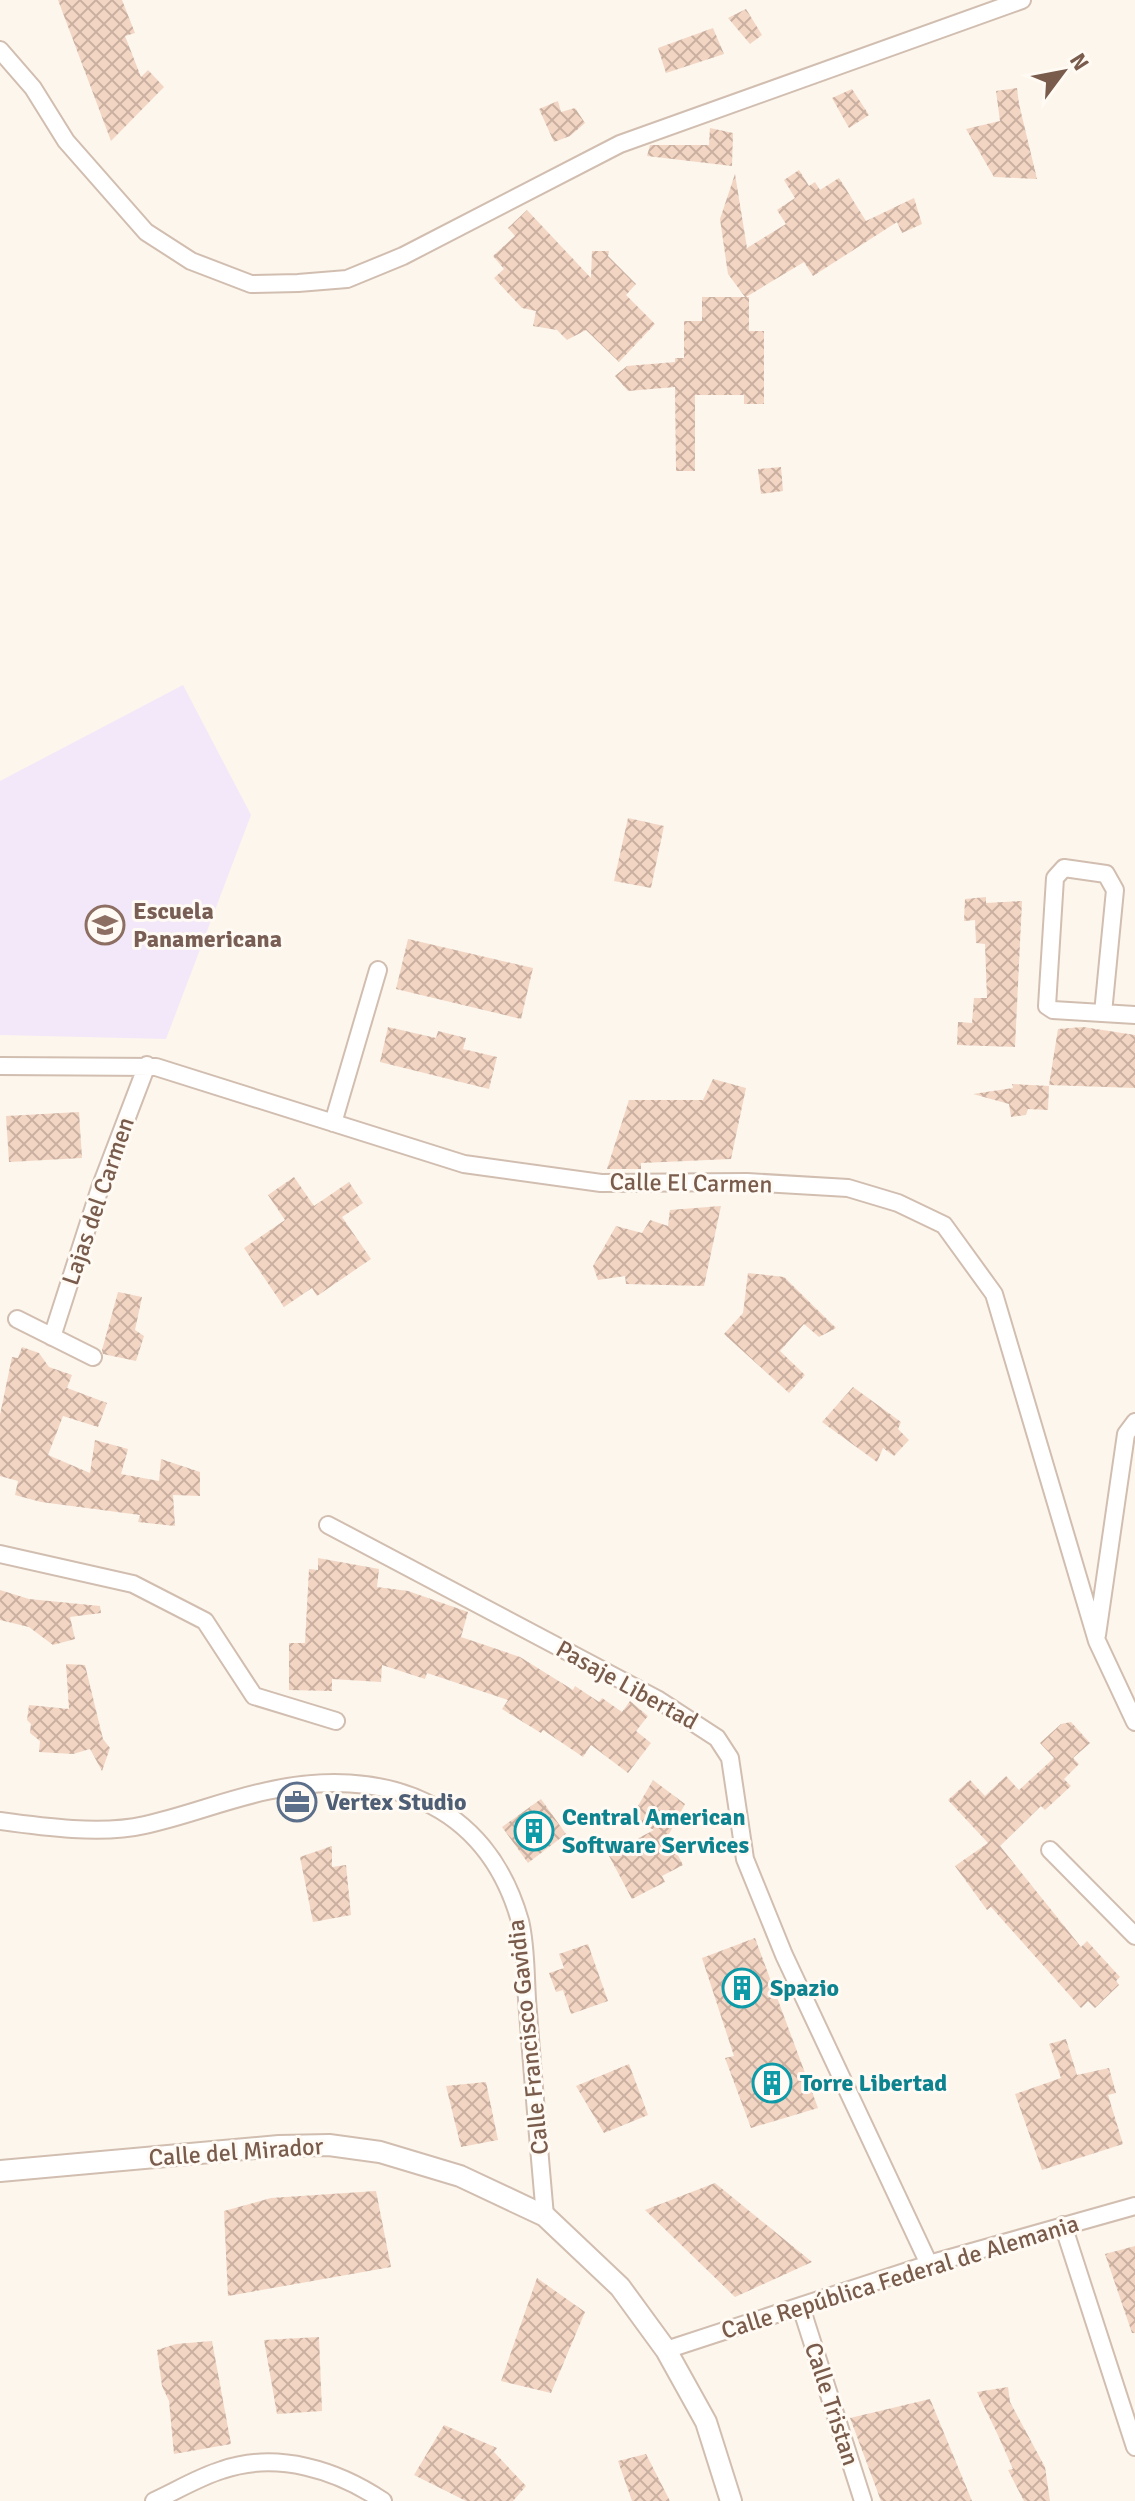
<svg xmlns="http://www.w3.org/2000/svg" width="1135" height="2501" viewBox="0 0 1135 2501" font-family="Signika,sans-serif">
<defs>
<pattern id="building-cross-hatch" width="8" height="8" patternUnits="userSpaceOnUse" patternTransform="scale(2)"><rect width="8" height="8" fill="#f3d5c3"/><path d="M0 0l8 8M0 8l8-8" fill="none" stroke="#cab0a1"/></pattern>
</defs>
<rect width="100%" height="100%" fill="#fdf6ec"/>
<path fill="#f3e8fa" d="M183 685 251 815 166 1039 0 1035V781Z"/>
<path fill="url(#building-cross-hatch)" d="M58 0H122L135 33 125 36 141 77 148 70 164 87 111 141Z
M746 9 762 35 750 44 728 18Z
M713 28 724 54 666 73 658 48Z
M1017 88 1019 104 1037 179 994 177 966 129 1000 121 996 91Z
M852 89 869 115 849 128 832 98Z
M558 101 561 112 575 108 585 123 570 136 554 142 539 109Z
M710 128 733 133 732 166 647 156 650 145H709Z
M799 170 809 186 815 182 820 190 839 178 866 221 914 198 922 224 902 233 897 222 813 276 804 262 746 297H749V331H764V404H744V395H695V471H676L675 387 628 391 615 376 627 366 675 362V358H684V321H702V297H745L728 274 720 219 735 174 747 248 786 224 777 210 795 198 784 180Z
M527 210 591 278 592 251H609L608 256 636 284 626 295 655 324 619 362 586 330 567 340 557 330 533 326 536 311 522 308 494 278 504 269 493 256 515 236 508 228Z
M781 467 783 491 761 494 758 469Z
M628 818 664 826 651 888 614 881Z
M986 897V903L1022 901 1015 1047 957 1045 958 1022 972 1023 974 998H987L985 944 976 943 975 920 964 921 965 899Z
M408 939 533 968 521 1019 396 989Z
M388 1027 436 1038 438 1031 466 1038 463 1049 497 1057 489 1089 380 1062Z
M1083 1027 1135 1035V1088L1049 1085 1058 1029Z
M713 1079 746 1088 731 1159 641 1163V1169H607L629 1100H703Z
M1012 1084 1049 1086 1048 1110 1028 1109 1026 1115 1011 1117 1009 1104 973 1094 1013 1088Z
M79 1112 82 1158 9 1162 6 1116Z
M294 1177 314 1206 349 1182 363 1203 342 1217 371 1259 317 1296 312 1288 284 1307 244 1248 285 1220 268 1195Z
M721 1206 704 1286 626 1284 625 1276 598 1280 593 1266 616 1226 642 1233 650 1220 668 1226 670 1210Z
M748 1273 784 1277 836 1328 819 1337 804 1324 780 1351 805 1375 789 1393 724 1334 743 1313Z
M118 1292 142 1297 135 1330 144 1336 136 1361 103 1354 102 1350Z
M22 1347 39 1353 49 1367 72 1375 67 1388 107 1403 98 1427 63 1416 48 1455 90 1473 95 1440 128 1449 121 1474 159 1481 161 1459 200 1472V1496L173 1495 175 1526 138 1522 140 1515 41 1502 15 1495 18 1481 0 1476V1415L12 1357 18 1358Z
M853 1387 901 1422 898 1429 909 1440 894 1456 883 1448 877 1462 822 1422Z
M318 1558 379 1569 377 1587 408 1591 468 1612 461 1637 520 1657 573 1690 575 1686 599 1702 602 1698 622 1712 630 1701 648 1716 636 1731 651 1743 628 1773 591 1745 583 1757 543 1730 541 1733 502 1709 508 1700 427 1673 425 1679 382 1665 381 1682 332 1679V1691L289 1690V1643H305L309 1569 318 1570Z
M0 1590 29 1599 100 1606 101 1613 70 1617 75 1639 53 1645 29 1627 0 1620Z
M66 1664 85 1665 103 1739 110 1748 102 1771 90 1749 73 1754 39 1752 40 1741 30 1733 31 1724 27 1720 29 1705 69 1709Z
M1071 1722 1090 1743 1073 1758 1079 1764 1064 1779 1071 1786 1045 1810 1041 1806 1000 1846 1081 1947 1087 1941 1120 1977 1116 1981 1119 1985 1095 2008 1088 2001 1081 2008 991 1907 987 1910 955 1866 988 1843 948 1800 970 1780 985 1796 1006 1776 1019 1790 1054 1758 1040 1743 1061 1724Z
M653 1780 685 1804 668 1836 683 1865 662 1876 665 1882 632 1899 608 1854 654 1830 631 1818Z
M541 1799 566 1834 528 1863 502 1827Z
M332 1846V1867L346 1865 351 1915 313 1922 300 1857Z
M755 1938 818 2108 751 2128 725 2058 734 2056 702 1958Z
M588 1944 608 2001 571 2014 563 1990 556 1992 549 1973 564 1968 559 1954Z
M1066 2039 1077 2075 1109 2068 1116 2093 1108 2095 1123 2144 1042 2170 1015 2094 1061 2078 1049 2044Z
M629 2064 648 2115 604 2133 576 2086Z
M486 2082 498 2140 461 2147 446 2086Z
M715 2183 812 2262 735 2297 645 2210Z
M376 2191 391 2267 228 2296 224 2211 271 2198Z
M1135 2246V2333H1132L1105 2254Z
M537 2278 585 2312 551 2393 501 2381Z
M319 2337 322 2411 277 2414 264 2340Z
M212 2341 231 2444 174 2454 169 2401 162 2386 157 2350 176 2344Z
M1008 2387 1010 2402 1045 2467 1050 2501H1024L1008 2470 1013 2469 997 2433 977 2392Z
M930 2399 972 2501H881L850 2418Z
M444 2425 497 2448 494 2452 526 2486 513 2501H466L414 2475Z
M646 2454 670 2501H632L618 2461Z"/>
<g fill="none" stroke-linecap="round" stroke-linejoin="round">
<defs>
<path id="minor" d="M0 50 33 88 66 141 146 232 191 261 251 284 298 283 347 279 403 256 620 144 1022 0
M1103 1013 1115 890 1106 874 1064 868 1055 878 1047 1006 1053 1010 1135 1015
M0 1066 156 1067 464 1164 601 1183 747 1182 848 1188 898 1203 944 1225 994 1294 1097 1641 1135 1722
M333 1123 378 970
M17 1319 93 1357
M52 1337 100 1188 147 1065
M328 1525 657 1699 717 1738 730 1758 745 1859 784 1955 929 2264
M0 1554 133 1584 205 1621 254 1696 336 1721
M1097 1635 1126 1434 1135 1422
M0 1821C43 1827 102 1835 145 1825 186 1816 225 1800 267 1791 381 1765 486 1801 520 1921 527 1949 525 1983 528 2012 533 2080 539 2148 545 2216
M1050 1850 1135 1936
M1063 2225 1135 2447
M801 2307 863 2501
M666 2350 929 2264 1135 2206
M154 2501C176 2491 199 2477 222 2470 277 2451 337 2470 383 2501"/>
<path id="tertiary" d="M0 2171 279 2146 329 2145 380 2152 460 2176 545 2216 620 2287 666 2350 706 2422 731 2501"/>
</defs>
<use href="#minor" stroke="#d1beb0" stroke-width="20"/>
<use href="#tertiary" stroke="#d1beb0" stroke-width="24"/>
<use href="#minor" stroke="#fff" stroke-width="16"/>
<use href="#tertiary" stroke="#fff" stroke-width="20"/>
</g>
<defs>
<symbol id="school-ring" viewBox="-11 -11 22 22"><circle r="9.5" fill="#fffaf3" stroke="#8d6e63" stroke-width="1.5"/><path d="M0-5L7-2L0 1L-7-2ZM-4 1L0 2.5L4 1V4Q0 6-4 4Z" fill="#8d6e63"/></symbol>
<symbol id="office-ring" viewBox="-11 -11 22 22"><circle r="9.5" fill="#fffaf3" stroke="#5c6f8a" stroke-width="1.5"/><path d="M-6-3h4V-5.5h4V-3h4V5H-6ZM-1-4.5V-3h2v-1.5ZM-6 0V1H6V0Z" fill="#5c6f8a"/></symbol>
<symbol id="building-ring" viewBox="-11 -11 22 22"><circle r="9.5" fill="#fffaf3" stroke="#0f9aa8" stroke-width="1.5"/><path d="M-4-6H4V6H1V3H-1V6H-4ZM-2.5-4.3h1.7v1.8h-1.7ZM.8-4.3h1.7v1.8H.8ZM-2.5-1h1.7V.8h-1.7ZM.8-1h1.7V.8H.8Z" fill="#0f9aa8"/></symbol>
</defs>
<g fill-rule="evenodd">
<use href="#school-ring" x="83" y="903" width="44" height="44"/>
<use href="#office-ring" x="275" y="1780" width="44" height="44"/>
<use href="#building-ring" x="512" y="1809" width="44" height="44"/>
<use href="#building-ring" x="720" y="1966" width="44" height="44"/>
<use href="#building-ring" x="750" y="2061" width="44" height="44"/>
</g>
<g text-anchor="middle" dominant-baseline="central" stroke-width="6" stroke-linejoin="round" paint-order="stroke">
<g font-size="24" font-weight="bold" fill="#785e54" stroke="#fffaf3" text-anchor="start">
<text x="133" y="911">Escuela<tspan x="133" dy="28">Panamericana</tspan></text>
</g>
<g font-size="24" fill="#7a5c4d" stroke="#fffaf3">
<text transform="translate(691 1183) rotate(1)">Calle El Carmen</text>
<text transform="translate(98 1201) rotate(-71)">Lajas del Carmen</text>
<text transform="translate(627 1685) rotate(29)">Pasaje Libertad</text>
<text transform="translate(528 2037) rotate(-96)">Calle Francisco Gavidia</text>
<text transform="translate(236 2152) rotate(-4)">Calle del Mirador</text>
<text transform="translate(900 2277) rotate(-17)">Calle República Federal de Alemania</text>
<text transform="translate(832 2404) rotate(72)">Calle Tristan</text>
</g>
<g font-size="24" font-weight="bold" fill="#4e5e75" stroke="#fffaf3" text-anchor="start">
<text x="325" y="1802">Vertex Studio</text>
</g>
<g font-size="24" font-weight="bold" fill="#0d838f" stroke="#fffaf3" text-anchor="start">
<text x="562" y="1817">Central American<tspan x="562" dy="28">Software Services</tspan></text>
<text x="770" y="1988">Spazio</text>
<text x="800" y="2083">Torre Libertad</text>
</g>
</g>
<g transform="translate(1063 72) rotate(58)" stroke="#fffaf3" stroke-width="6" paint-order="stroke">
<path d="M0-6L14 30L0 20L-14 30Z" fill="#7a5c4d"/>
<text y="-12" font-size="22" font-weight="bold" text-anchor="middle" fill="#7a5c4d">N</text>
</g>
</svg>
